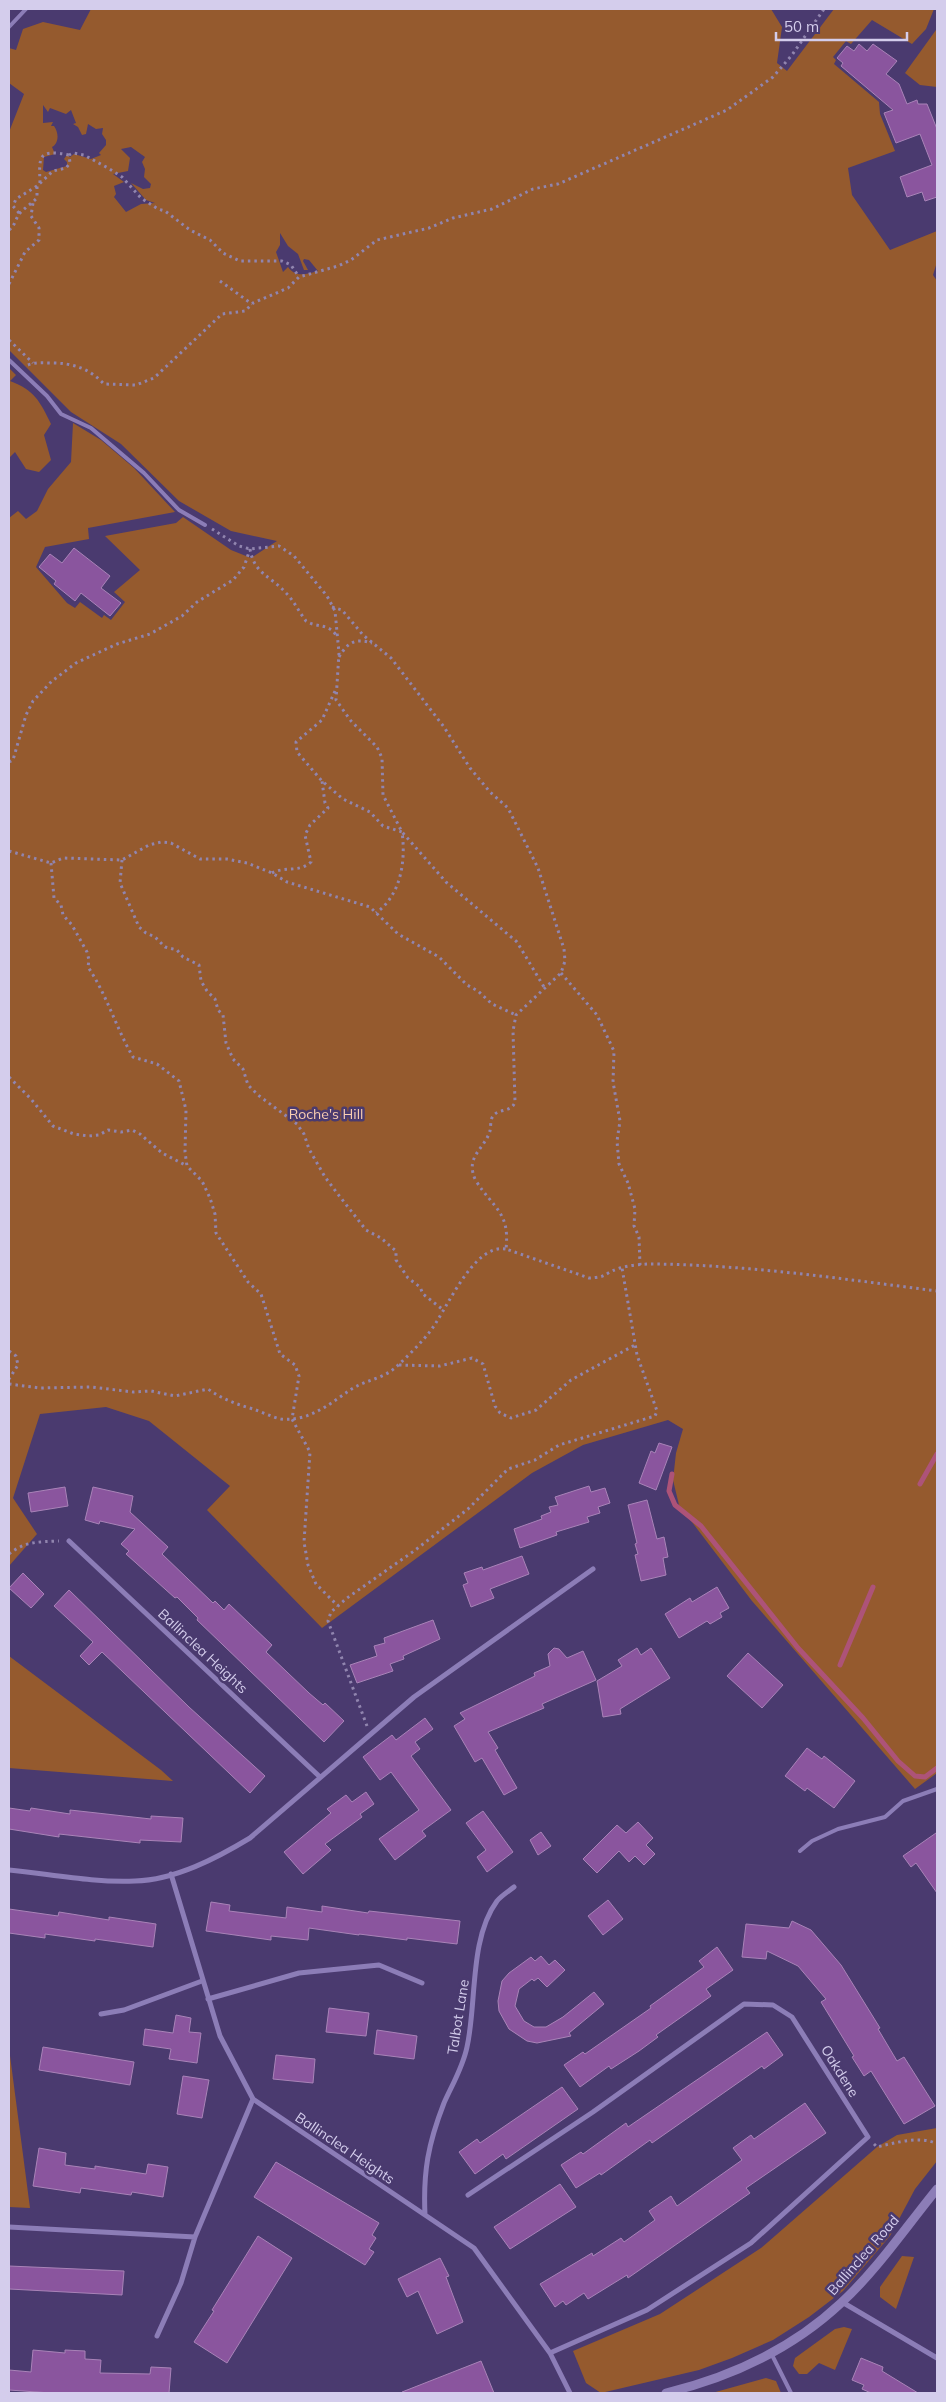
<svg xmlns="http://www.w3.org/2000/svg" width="946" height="2402" viewBox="0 0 946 2402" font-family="Mulish,sans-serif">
<rect width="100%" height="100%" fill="#4a3a6f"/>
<path fill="#955a2e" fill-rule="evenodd" d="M91 9H771L782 27 777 63 787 71 834 9H934L926 29 912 44 872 20 851 44 846 41 833 57 836 60 834 64 879 102 880 114 895 151 848 168 852 195 890 250 937 231V262L933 275 937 281V1773L915 1789 752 1601 679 1505 673 1480 676 1453 683 1429 668 1420 583 1445 532 1473 322 1628 207 1510 230 1486 149 1421 106 1407 40 1414 13 1498 37 1534 9 1566V518L18 511 26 519 37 511 48 489 71 462 73 423 101 440 134 468 175 512 88 528 89 539 45 547 36 567 67 603 75 608 80 602 102 618 104 615 111 620 125 602 114 592 140 570 105 536 176 523 183 517 231 550 251 558 277 541 231 531 179 501 121 444 71 412 9 350V132L24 94 9 83V48L16 50 23 29 43 22 80 30ZM43 105 48 112 50 108 66 114 71 110 76 123 73 124 78 127 82 135 86 134 88 124 96 129 103 128 102 134 106 140V145L99 153 101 155 91 159 74 154 70 157 67 155 64 159 67 162V166L46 172 43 170 44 157 55 154 52 147C59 143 59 133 54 126H51L53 122 43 123ZM131 147 145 157 142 162 145 169 144 177 151 184 150 188 143 189 131 183 146 200 155 203 141 204 126 212 114 197 116 194 114 186 124 182 113 174 128 171 130 158 121 149ZM280 233 288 246 298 254 304 270H308L303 261 304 259 309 260 318 271C306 274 296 278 288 267L283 272 276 252 280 245Z
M936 30 937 31V87L920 85 905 73Z
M9 368 16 375 10 381C34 390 40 401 51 424L44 435 51 460 39 472 26 469 15 452 9 458Z
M9 1656 161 1770 173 1781 9 1768Z
M9 2048 30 2208 9 2207Z
M937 2128V2161L915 2189 890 2236 843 2291 809 2317 773 2340 732 2358 699 2370 601 2393 586 2383 573 2351 660 2314 761 2248 877 2147 897 2135Z
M902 2256 914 2257 896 2309 880 2297V2287Z
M844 2327 852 2329 835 2370 819 2363 807 2374H799L793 2366 795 2358 835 2329Z
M766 2378 776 2381 781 2393H712Z"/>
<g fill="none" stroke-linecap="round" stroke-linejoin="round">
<path stroke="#ad5378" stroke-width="5" d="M672 1474 669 1491 675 1505 701 1526 798 1648 863 1718 898 1761 915 1776 925 1777 937 1768
M920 1484 937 1454
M840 1665 873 1587"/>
</g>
<path fill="#8a559e" stroke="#a983b8" d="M859 44 867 51 873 44 897 61 886 74 899 84 907 104 917 100 918 104H927L937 129V197L925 201 922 192 907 197 900 177 932 165 920 134 896 143 884 113 893 110 841 66 843 63 837 58 847 46 854 51Z
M74 548 110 576 101 588 121 603 110 616 81 593 75 601 54 584 56 581 39 567 50 554 62 563Z
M659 1443 672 1447 656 1490 639 1483 651 1451 655 1453Z
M589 1486 591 1492 605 1488 610 1503 598 1507 600 1513 587 1517 589 1522 556 1532 557 1535 520 1548 514 1529 542 1519 541 1516 551 1512 549 1507 558 1505 555 1497Z
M65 1487 68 1506 31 1512 28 1493Z
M93 1487 133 1496 130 1512 168 1547 162 1554 213 1603 215 1601 224 1610 229 1604 272 1645 266 1652 309 1693 323 1705 325 1703 344 1721 324 1742 197 1620 198 1618 177 1597 175 1598 126 1554 129 1551 121 1544 135 1529 100 1521 99 1524 85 1520Z
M647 1500 657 1539 664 1537 668 1557 663 1558 666 1575 641 1581 635 1555 638 1554 635 1544 637 1543 628 1505Z
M522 1556 529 1574 490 1589 494 1598 471 1607 463 1585 468 1583 464 1573 482 1567 483 1570Z
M23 1573 44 1594 31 1608 9 1588Z
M717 1587 729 1608 720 1613 722 1617 710 1624 707 1621 679 1638 665 1614 690 1598 692 1602Z
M69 1590 189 1707 265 1776 250 1793 102 1652 89 1665 80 1656 93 1642 54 1606Z
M433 1620 440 1639 403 1656 404 1659 390 1664 393 1671 357 1683 350 1665 377 1656 374 1646 385 1643 384 1638Z
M554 1648 559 1649 567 1658 583 1651 596 1680 542 1704 544 1708 488 1732 498 1748 495 1750 517 1788 504 1795 482 1758 475 1762 454 1726 465 1719 460 1713 535 1676 534 1673 550 1666 548 1654Z
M637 1648 641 1655 651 1648 670 1678 620 1709 621 1714 603 1717 597 1681 622 1666 618 1660Z
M748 1653 783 1685 762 1708 727 1676Z
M425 1718 433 1729 415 1742 420 1749 411 1756 451 1810 422 1831 426 1836 395 1860 379 1839 419 1810 391 1772 380 1780 363 1757 392 1735 396 1740Z
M807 1748 822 1759 824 1756 855 1781 834 1808 807 1788 805 1791 785 1776Z
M366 1792 374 1804 360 1814 362 1817 325 1844 331 1850 303 1874 284 1852 331 1813 327 1809 346 1795 352 1802Z
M9 1808 30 1811 31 1808 70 1814V1810L151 1819V1816L183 1818 181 1842 140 1840V1843L59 1834V1837L9 1829Z
M483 1811 513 1852 487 1872 477 1857 486 1850 466 1823Z
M638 1822 653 1838 646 1845 655 1854 644 1865 635 1856 629 1862 619 1851 597 1873 583 1859 617 1825 626 1833Z
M541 1832 551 1846 538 1855 530 1840Z
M936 1833 937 1835V1893L916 1863 911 1867 903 1856Z
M608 1900 623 1919 603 1935 588 1916Z
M211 1902 230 1905 229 1911 286 1918 287 1907 322 1912V1906L368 1913 369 1911 460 1921 457 1944 407 1938V1940L359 1934V1935L309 1928 308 1940 271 1936V1940L206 1931Z
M9 1909 58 1916 59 1912 109 1920V1917L156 1924 153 1947 95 1939V1941L45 1934V1938L9 1933Z
M792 1921 811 1930 841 1965 880 2028 878 2029 897 2061 904 2057 935 2106 904 2124 871 2071 864 2076 852 2057 854 2056 821 2002 826 1999 798 1966 767 1951 766 1959 742 1957 746 1924 789 1928Z
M717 1947 733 1970 706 1989 711 1996 656 2035 658 2037 639 2051 611 2069 609 2066 580 2087 564 2065 583 2052 585 2054 651 2008 650 2006 704 1967 699 1961Z
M541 1956 549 1965 555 1960 565 1970 547 1987 538 1978 534 1981 532 1979 519 1989 515 2006 524 2021 534 2027H546L563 2017 594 1992 604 2004 569 2033 571 2036 537 2043 527 2041 509 2029 499 2011 498 2001 502 1981 509 1973 531 1957 535 1961Z
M329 2008 369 2013 366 2036 326 2032Z
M176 2015 191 2018 189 2032 201 2033 197 2063 169 2059 171 2049 143 2045 145 2029 173 2033Z
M377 2030 417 2036 414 2059 374 2054Z
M767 2032 783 2055 764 2069 762 2066 652 2143 650 2140 601 2175 600 2173 576 2188 561 2165 581 2152 583 2154 626 2123 628 2127Z
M43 2047 134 2062 130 2085 39 2070Z
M276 2055 315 2059 313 2083 273 2079Z
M183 2076 209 2080 202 2118 177 2114Z
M562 2087 578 2109 506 2159 503 2154 475 2174 459 2152 477 2139 480 2143Z
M805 2103 826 2133 746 2188 750 2193 628 2278 627 2275 588 2299 584 2293 566 2305 563 2301 555 2307 540 2284 592 2253 593 2256 621 2238 624 2242 655 2220 649 2211 671 2196 677 2206 742 2160 733 2148 751 2135 754 2139Z
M39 2148 66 2153 65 2165 95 2169V2166L146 2174 148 2164 168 2167 163 2197 132 2192 131 2195 81 2188 80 2193 33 2186Z
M276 2162 379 2223 372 2235 376 2238 369 2249 374 2252 365 2265 254 2197Z
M560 2184 576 2207 510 2249 494 2227Z
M258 2236 292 2258 227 2363 194 2342 214 2311 212 2310Z
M440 2258 449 2276 446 2277 463 2322 437 2334 418 2291 407 2297 398 2279Z
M9 2266 124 2271 122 2295 9 2289Z
M33 2350 65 2353V2350L85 2351V2359L101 2360 100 2373 150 2374 151 2367 171 2368 169 2393H51L9 2390V2370L31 2372Z
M861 2358 883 2367 882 2371 918 2393H871L862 2389 864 2385 852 2380Z
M481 2361 494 2393H402V2392Z"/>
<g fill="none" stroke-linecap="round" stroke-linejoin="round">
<path stroke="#9185af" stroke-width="3" stroke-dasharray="2.5 4" stroke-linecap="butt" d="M40 183C39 156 38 149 69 155
M19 213 13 206 16 199 37 186 53 171 66 168 70 163 69 155 73 153 84 155 108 168 122 177 141 198 158 209 165 211 190 230 210 240 223 253 240 261H282L291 265 299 277
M9 230C16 225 15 218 21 212 26 207 32 203 37 198V186
M220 281 252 304
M9 284 25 252 39 240V228L31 216 33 203
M9 340 33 363
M28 365C35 362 43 363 51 363 72 363 89 368 104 384L136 385 154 378 222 314 245 311 253 303 288 288 299 277 338 266 351 260 377 240 429 228 453 218 492 209 533 189 558 184 727 110 773 77 792 55 824 9
M212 529 239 546 250 549 279 546 294 556 327 596 335 611 339 653 336 700 351 721 377 747 382 758 383 795 402 832 446 882 517 942 544 987
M250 549C254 574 271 576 286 593 294 601 299 612 306 621 317 628 328 623 336 635
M332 607 342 610 363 635 391 658 444 727 470 768 490 792 508 808 538 868 564 949 565 961 561 973 516 1015 513 1031 515 1102C511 1113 499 1108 493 1116 490 1120 491 1127 490 1131 484 1150 464 1157 476 1181 494 1209 510 1212 506 1249L589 1278C608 1277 603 1274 617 1269 628 1265 642 1264 654 1264 749 1265 844 1279 937 1291
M339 657C348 642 355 638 372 643
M335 691 322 720 296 742 297 752 322 781 343 799 370 812 383 826 402 832C406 861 401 895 376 913
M9 762 13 760 26 715 33 701 52 681 76 663 117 644 150 634 182 616 197 602 233 580 244 567 250 549
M9 851 51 863 63 858 122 860 149 845 161 842 171 843 200 859H227L247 863 272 873 287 882 370 907 398 934 439 957 467 985 478 991 492 1004 516 1015
M122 860 120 883 139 927 146 933 155 937 165 947 177 950 183 957 199 965 201 981 207 991 215 999 218 1010 223 1015 226 1043 233 1059 243 1069 248 1085 258 1095 297 1124 304 1134 309 1149 325 1177 337 1193 366 1230 381 1238 396 1251V1260L408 1278 420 1287 423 1294 442 1309
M51 863 54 898 61 905 63 915 72 925 87 952 89 960 88 967C107 995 116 1028 133 1057L157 1064 179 1081 186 1110 185 1152 187 1166 202 1181 210 1198 215 1214 216 1233 248 1282 261 1294 280 1354 295 1365 299 1376 292 1419 310 1452 304 1542 308 1565 316 1584 338 1606
M272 873C285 866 299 873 311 862L305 835 310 825 328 808 325 803 322 781
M561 973 597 1015 614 1051 613 1082 620 1121 617 1141 619 1164 628 1183 635 1209 634 1226 639 1237 640 1265
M9 1077 31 1099 53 1126 74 1134 88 1136 99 1135 108 1130 121 1132 132 1130 140 1134 162 1153 187 1166
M9 1351 16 1356 18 1365 9 1379
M399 1365 440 1366 472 1358 483 1364 495 1406 500 1413 511 1418 536 1410 571 1380 635 1345
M9 1384 40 1388 91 1387 133 1392 151 1391 175 1396 208 1389C222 1399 236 1404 253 1409 262 1412 272 1417 281 1419 308 1422 330 1404 350 1390 365 1380 383 1379 396 1367 407 1357 419 1345 428 1334 446 1313 472 1243 506 1249
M9 1554C25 1541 39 1542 59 1541
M367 1726 328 1621 331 1612 347 1598 414 1551 468 1509 508 1469 535 1460 559 1445 655 1416 657 1411 637 1355 622 1268
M874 2144 877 2147C894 2143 921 2135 937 2144"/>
<path stroke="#8c7db7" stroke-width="4" d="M9 27 26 9
M9 360 47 396 61 414 91 428 144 473 179 510 205 525
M800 1851 812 1841 838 1829 885 1817 903 1801 937 1789
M771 2353 791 2393"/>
<path stroke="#8c7db7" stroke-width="5" d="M69 1541 320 1777
M9 1870C50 1874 94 1883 135 1881 175 1880 217 1858 250 1838L414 1697 593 1569
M171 1874 220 2036 253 2099 474 2248 550 2353 570 2393
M208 1999 299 1973 379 1965 422 1983
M101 2014 124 2010 202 1981
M468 2195 593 2112 744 2004 773 2005 792 2017 868 2137 751 2243 647 2310 550 2353
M425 2215C423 2172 428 2144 444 2103 452 2085 463 2067 467 2047 477 2003 469 1939 497 1901 501 1896 509 1891 514 1887
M9 2227 195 2237 253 2099
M842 2302 937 2358
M157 2336 181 2283 195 2237"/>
<path stroke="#8c7db7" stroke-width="9" d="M666 2393C731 2377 792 2349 841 2303 877 2270 906 2227 937 2189"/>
</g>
<g text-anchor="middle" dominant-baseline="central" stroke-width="5" stroke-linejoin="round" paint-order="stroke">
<g font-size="14" fill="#facfb2" stroke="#4a3a6f">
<text x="326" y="1114">Roche's Hill</text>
</g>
<g font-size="14" fill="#d4cdec" stroke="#4a3a6f">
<text transform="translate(203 1651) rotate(43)">Ballinclea Heights</text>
<text transform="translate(458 2017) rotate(-81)">Talbot Lane</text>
<text transform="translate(840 2071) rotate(58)">Oakdene</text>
<text transform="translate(345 2148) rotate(34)">Ballinclea Heights</text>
<text transform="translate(863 2255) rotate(-49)">Ballinclea Road</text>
</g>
</g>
<rect width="946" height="2402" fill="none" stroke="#d4cdec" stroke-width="20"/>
<path d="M776 32v8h131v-8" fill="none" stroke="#d4cdec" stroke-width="2.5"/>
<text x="784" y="32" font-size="15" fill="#d4cdec" stroke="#4a3a6f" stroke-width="4" paint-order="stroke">50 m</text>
</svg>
